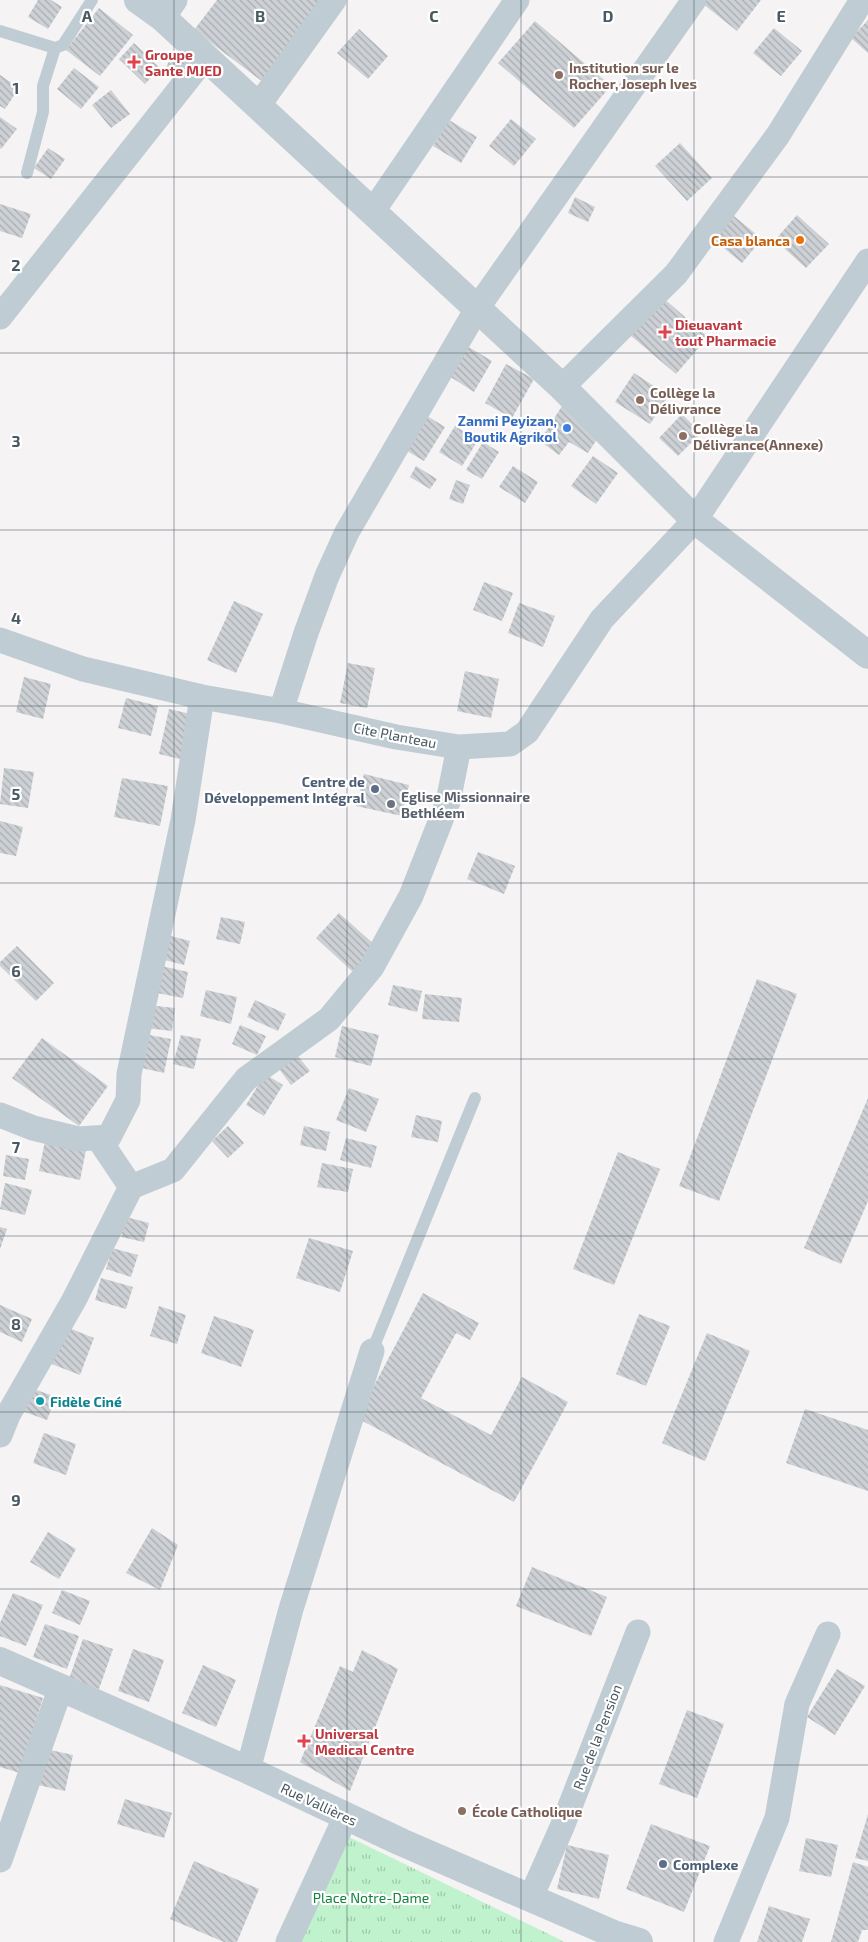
<svg xmlns="http://www.w3.org/2000/svg" width="868" height="1942" viewBox="0 0 868 1942" font-family="'Exo 2',sans-serif">
<defs>
<pattern id="grass-tufts" width="24" height="20" patternUnits="userSpaceOnUse" patternTransform="scale(1.25)"><rect width="24" height="20" fill="#c0f3cd"/><path d="M3 7l-1-3M5 7V3M7 7l1-3M15 17l-1-3M17 17v-4M19 17l1-3" fill="none" stroke="#9ec8aa"/></pattern>
<pattern id="building-back-hatch" width="6" height="6" patternUnits="userSpaceOnUse" patternTransform="scale(1.25)"><rect width="6" height="6" fill="#cdd1d5"/><path d="M-1 5l2 2M0 0l6 6M5-1l2 2" fill="none" stroke="#a8adb0"/></pattern>
</defs>
<rect width="100%" height="100%" fill="#f5f3f3"/>
<path fill="url(#grass-tufts)" d="M349 1837 565 1942H299Z"/>
<path fill="url(#building-back-hatch)" d="M38 0H51L62 7 48 29 28 17Z
M217 0H325L263 82 194 30Z
M698 0H761L737 31Z
M99 8 133 35 100 76 66 50Z
M868 20V53L851 38Z
M535 21 611 86 574 128 498 63Z
M774 28 802 51 781 76 753 53Z
M359 29 388 56 368 79 337 53Z
M134 43 160 68 145 84 119 59Z
M174 52 187 59 179 76 165 69Z
M74 68 99 87 81 109 57 89Z
M0 75 19 88 5 109 0 106Z
M111 90 130 114 111 128 92 105Z
M0 117 17 129 1 149 0 148Z
M511 119 536 139 514 166 489 146Z
M449 120 477 137 461 163 433 146Z
M680 143 712 178 687 201 655 166Z
M48 148 65 159 51 179 34 168Z
M575 197 595 207 588 222 568 213Z
M0 204 31 214 22 238 0 231Z
M729 212 762 239 742 263 709 236Z
M797 215 829 244 806 268 775 240Z
M662 297 708 337 676 374 630 335Z
M467 346 492 361 474 392 449 376Z
M506 364 534 379 512 418 485 403Z
M634 373 669 396 650 424 615 402Z
M565 401 603 430 588 453 569 442 559 455 540 441Z
M424 414 445 427 424 461 402 448Z
M682 414 701 433 678 456 659 438Z
M455 426 478 440 462 466 439 452Z
M483 442 499 452 482 479 466 470Z
M593 456 618 473 596 504 571 486Z
M416 466 437 479 430 489 410 477Z
M513 466 538 482 525 503 499 487Z
M456 480 470 485 463 504 449 499Z
M484 582 513 593 502 621 473 610Z
M234 601 263 614 236 673 207 660Z
M519 603 555 616 543 647 508 633Z
M348 663 375 668 367 708 340 703Z
M465 671 499 679 491 718 457 711Z
M24 677 51 684 43 719 16 712Z
M126 698 158 706 151 736 118 728Z
M169 709 195 715 184 760 159 754Z
M4 768 34 772 28 808 0 804Z
M364 774 409 785 402 816 356 806Z
M122 778 168 786 160 826 114 817Z
M0 821 23 827 16 856 0 853Z
M478 852 515 866 504 894 467 879Z
M339 913 377 947 354 973 316 938Z
M221 917 245 922 240 944 216 939Z
M167 935 190 941 184 965 161 959Z
M17 946 54 983 36 1001 0 966V962Z
M157 965 188 972 183 998 152 992Z
M757 979 797 994 719 1201 679 1186Z
M393 985 422 991 417 1012 388 1005Z
M206 990 237 997 231 1024 200 1016Z
M425 994 462 998 459 1022 422 1019Z
M255 1000 286 1014 278 1031 247 1017Z
M148 1005 175 1008 172 1031 145 1028Z
M240 1025 266 1036 257 1055 232 1044Z
M342 1026 379 1035 371 1066 335 1057Z
M144 1034 171 1039 164 1073 137 1067Z
M181 1035 201 1039 194 1069 173 1064Z
M42 1038 108 1086 79 1126 12 1078Z
M297 1055 310 1071 291 1085 279 1069Z
M265 1074 283 1085 264 1116 246 1105Z
M349 1088 379 1099 366 1132 336 1120Z
M868 1098V1201L841 1264 804 1248Z
M416 1115 442 1121 438 1142 411 1137Z
M228 1126 244 1143 228 1158 212 1141Z
M304 1126 330 1132 326 1151 300 1145Z
M346 1138 377 1146 371 1168 340 1160Z
M45 1141 86 1150 80 1180 39 1171Z
M618 1152 660 1169 614 1285 573 1269Z
M6 1155 29 1159 25 1180 3 1176Z
M322 1163 353 1169 348 1192 317 1187Z
M5 1183 32 1190 25 1215 0 1209Z
M126 1217 149 1223 144 1242 121 1237Z
M0 1227 7 1229 0 1249Z
M309 1238 353 1251 340 1292 296 1278Z
M112 1248 138 1255 131 1277 106 1269Z
M101 1278 133 1287 126 1309 95 1300Z
M423 1293 479 1323 470 1340 456 1333 421 1398 491 1435 522 1377 568 1402 514 1502 357 1418Z
M0 1305 32 1319 22 1342 0 1332Z
M159 1306 186 1315 177 1344 150 1336Z
M639 1314 670 1326 646 1386 616 1374Z
M214 1316 254 1330 241 1367 201 1353Z
M64 1326 94 1338 80 1375 49 1363Z
M707 1333 750 1351 705 1461 662 1443Z
M31 1388 56 1397 47 1420 22 1411Z
M805 1409 868 1430V1491L786 1463Z
M44 1433 76 1444 66 1475 33 1463Z
M152 1528 178 1545 160 1590 126 1573Z
M48 1532 76 1549 59 1579 30 1562Z
M532 1567 607 1597 591 1636 516 1606Z
M62 1590 90 1601 80 1625 52 1613Z
M13 1593 43 1605 26 1646 0 1636V1623Z
M45 1624 79 1636 67 1669 33 1657Z
M83 1639 113 1649 99 1689 69 1679Z
M133 1649 164 1660 149 1702 118 1691Z
M362 1650 398 1669 350 1791 300 1762 340 1666 353 1672Z
M203 1665 236 1680 216 1727 182 1713Z
M837 1669 865 1686 835 1735 807 1717Z
M0 1685 43 1698 20 1773 0 1767Z
M687 1710 724 1724 697 1798 659 1784Z
M46 1749 73 1755 65 1791 38 1785Z
M125 1799 172 1813 164 1838 117 1824Z
M868 1814V1861L855 1858Z
M651 1824 710 1846 684 1912 626 1889Z
M806 1838 838 1845 831 1877 799 1871Z
M567 1845 609 1855 599 1899 557 1889Z
M194 1861 259 1889 237 1942H224L170 1919Z
M853 1862 868 1867V1930H862L858 1942H831Z
M769 1906 810 1919 802 1942H757Z"/>
<g fill="none" stroke-linecap="round" stroke-linejoin="round">
<path stroke="#c0ccd3" stroke-width="12" d="M0 31 55 48 63 45 92 0
M27 173 43 112V86L55 48
M372 1351 475 1098"/>
<path stroke="#c0ccd3" stroke-width="25" d="M163 18 175 0
M258 106 334 0
M373 211 517 0
M0 317 206 56
M562 387 676 274 778 135 862 0
M0 640 83 669 202 697 281 711 396 737 459 747 510 744 527 732 602 619 695 520 868 261
M281 711 306 633 327 576 347 532 478 307 694 0
M0 1115 33 1128 78 1139 109 1137 128 1100 129 1074 183 820 202 697
M98 1138 131 1187
M0 1435 8 1415 74 1300 131 1187 173 1170 246 1079 329 1019 372 967 411 896 448 802 459 747
M248 1770 291 1609 372 1351
M0 1860 61 1687
M531 1897 562 1827 638 1632
M288 1942 346 1816
M726 1942 777 1818 797 1704 828 1634"/>
<path stroke="#c0ccd3" stroke-width="28" d="M138 0 163 18 562 387 695 520 868 655
M0 1661 248 1770 401 1842 616 1935 639 1942"/>
</g>
<path fill="none" stroke="#495962" stroke-width="1" stroke-opacity="0.55" d="M174 0V1942M347 0V1942M521 0V1942M694 0V1942M0 177H868M0 353H868M0 530H868M0 706H868M0 883H868M0 1059H868M0 1236H868M0 1412H868M0 1589H868M0 1765H868"/>
<g fill="#e0444e" stroke="#fff" stroke-width="2">
<path d="M131.5 54.5h5v5h5v5h-5v5h-5v-5h-5v-5h5z"/>
<path d="M662.5 324.5h5v5h5v5h-5v5h-5v-5h-5v-5h5z"/>
<path d="M301.5 1733.5h5v5h5v5h-5v5h-5v-5h-5v-5h5z"/>
</g>
<g fill="#8d6e63" stroke="#fff" stroke-width="2">
<circle cx="559" cy="75" r="5"/>
<circle cx="640" cy="400" r="5"/>
<circle cx="683" cy="436" r="5"/>
<circle cx="462" cy="1811" r="5"/>
</g>
<circle fill="#e8710a" stroke="#fff" stroke-width="2" cx="800" cy="240" r="5"/>
<circle fill="#3f7fe0" stroke="#fff" stroke-width="2" cx="567" cy="428" r="5"/>
<g fill="#5c6f8a" stroke="#fff" stroke-width="2">
<circle cx="375" cy="789" r="5"/>
<circle cx="663" cy="1864" r="5"/>
</g>
<circle fill="#6b7280" stroke="#fff" stroke-width="2" cx="391" cy="804" r="5"/>
<circle fill="#0f9aa8" stroke="#fff" stroke-width="2" cx="40" cy="1401" r="5"/>
<g text-anchor="middle" dominant-baseline="central" stroke-width="4.5" stroke-linejoin="round" paint-order="stroke">
<g font-size="14" font-weight="bold" fill="#be3a42" stroke="#fff" text-anchor="start">
<text x="145" y="54">Groupe<tspan x="145" dy="16">Sante MJED</tspan></text>
<text x="675" y="324">Dieuavant<tspan x="675" dy="16">tout Pharmacie</tspan></text>
<text x="315" y="1733">Universal<tspan x="315" dy="16">Medical Centre</tspan></text>
</g>
<g font-size="14" font-weight="bold" fill="#785e54" stroke="#fff" text-anchor="start">
<text x="569" y="67">Institution sur le<tspan x="569" dy="16">Rocher, Joseph Ives</tspan></text>
<text x="650" y="392">Collège la<tspan x="650" dy="16">Délivrance</tspan></text>
<text x="693" y="428">Collège la<tspan x="693" dy="16">Délivrance(Annexe)</tspan></text>
<text x="472" y="1811">École Catholique</text>
</g>
<g font-size="14" font-weight="bold" fill="#c56008" stroke="#fff" text-anchor="end">
<text x="790" y="240">Casa blanca</text>
</g>
<g font-size="14" font-weight="bold" fill="#366cbe" stroke="#fff" text-anchor="end">
<text x="557" y="420">Zanmi Peyizan,<tspan x="557" dy="16">Boutik Agrikol</tspan></text>
</g>
<g font-size="14" fill="#495962" stroke="#fff">
<text transform="translate(395 735) rotate(11)">Cite Planteau</text>
<text transform="translate(597 1737) rotate(-69)">Rue de la Pension</text>
<text transform="translate(319 1804) rotate(25)">Rue Vallières</text>
</g>
<g font-size="14" font-weight="bold" fill="#4e5e75" stroke="#fff" text-anchor="end">
<text x="365" y="781">Centre de<tspan x="365" dy="16">Développement Intégral</tspan></text>
<text x="673" y="1864" text-anchor="start">Complexe</text>
</g>
<g font-size="14" font-weight="bold" fill="#5b616d" stroke="#fff" text-anchor="start">
<text x="401" y="796">Eglise Missionnaire<tspan x="401" dy="16">Bethléem</tspan></text>
</g>
<g font-size="14" font-weight="bold" fill="#0d838f" stroke="#fff" text-anchor="start">
<text x="50" y="1401">Fidèle Ciné</text>
</g>
<g font-size="14" fill="#11853c" stroke="#fff">
<text x="371" y="1897">Place Notre-Dame</text>
</g>
</g>
<g font-size="16" text-anchor="middle" font-weight="bold" fill="#495962" stroke="#fff" stroke-width="4.5" stroke-linejoin="round" paint-order="stroke">
<text x="87" y="22">A</text>
<text x="260" y="22">B</text>
<text x="434" y="22">C</text>
<text x="608" y="22">D</text>
<text x="781" y="22">E</text>
<text x="16" y="94">1</text>
<text x="16" y="271">2</text>
<text x="16" y="447">3</text>
<text x="16" y="624">4</text>
<text x="16" y="800">5</text>
<text x="16" y="977">6</text>
<text x="16" y="1153">7</text>
<text x="16" y="1330">8</text>
<text x="16" y="1506">9</text>
</g>
</svg>
